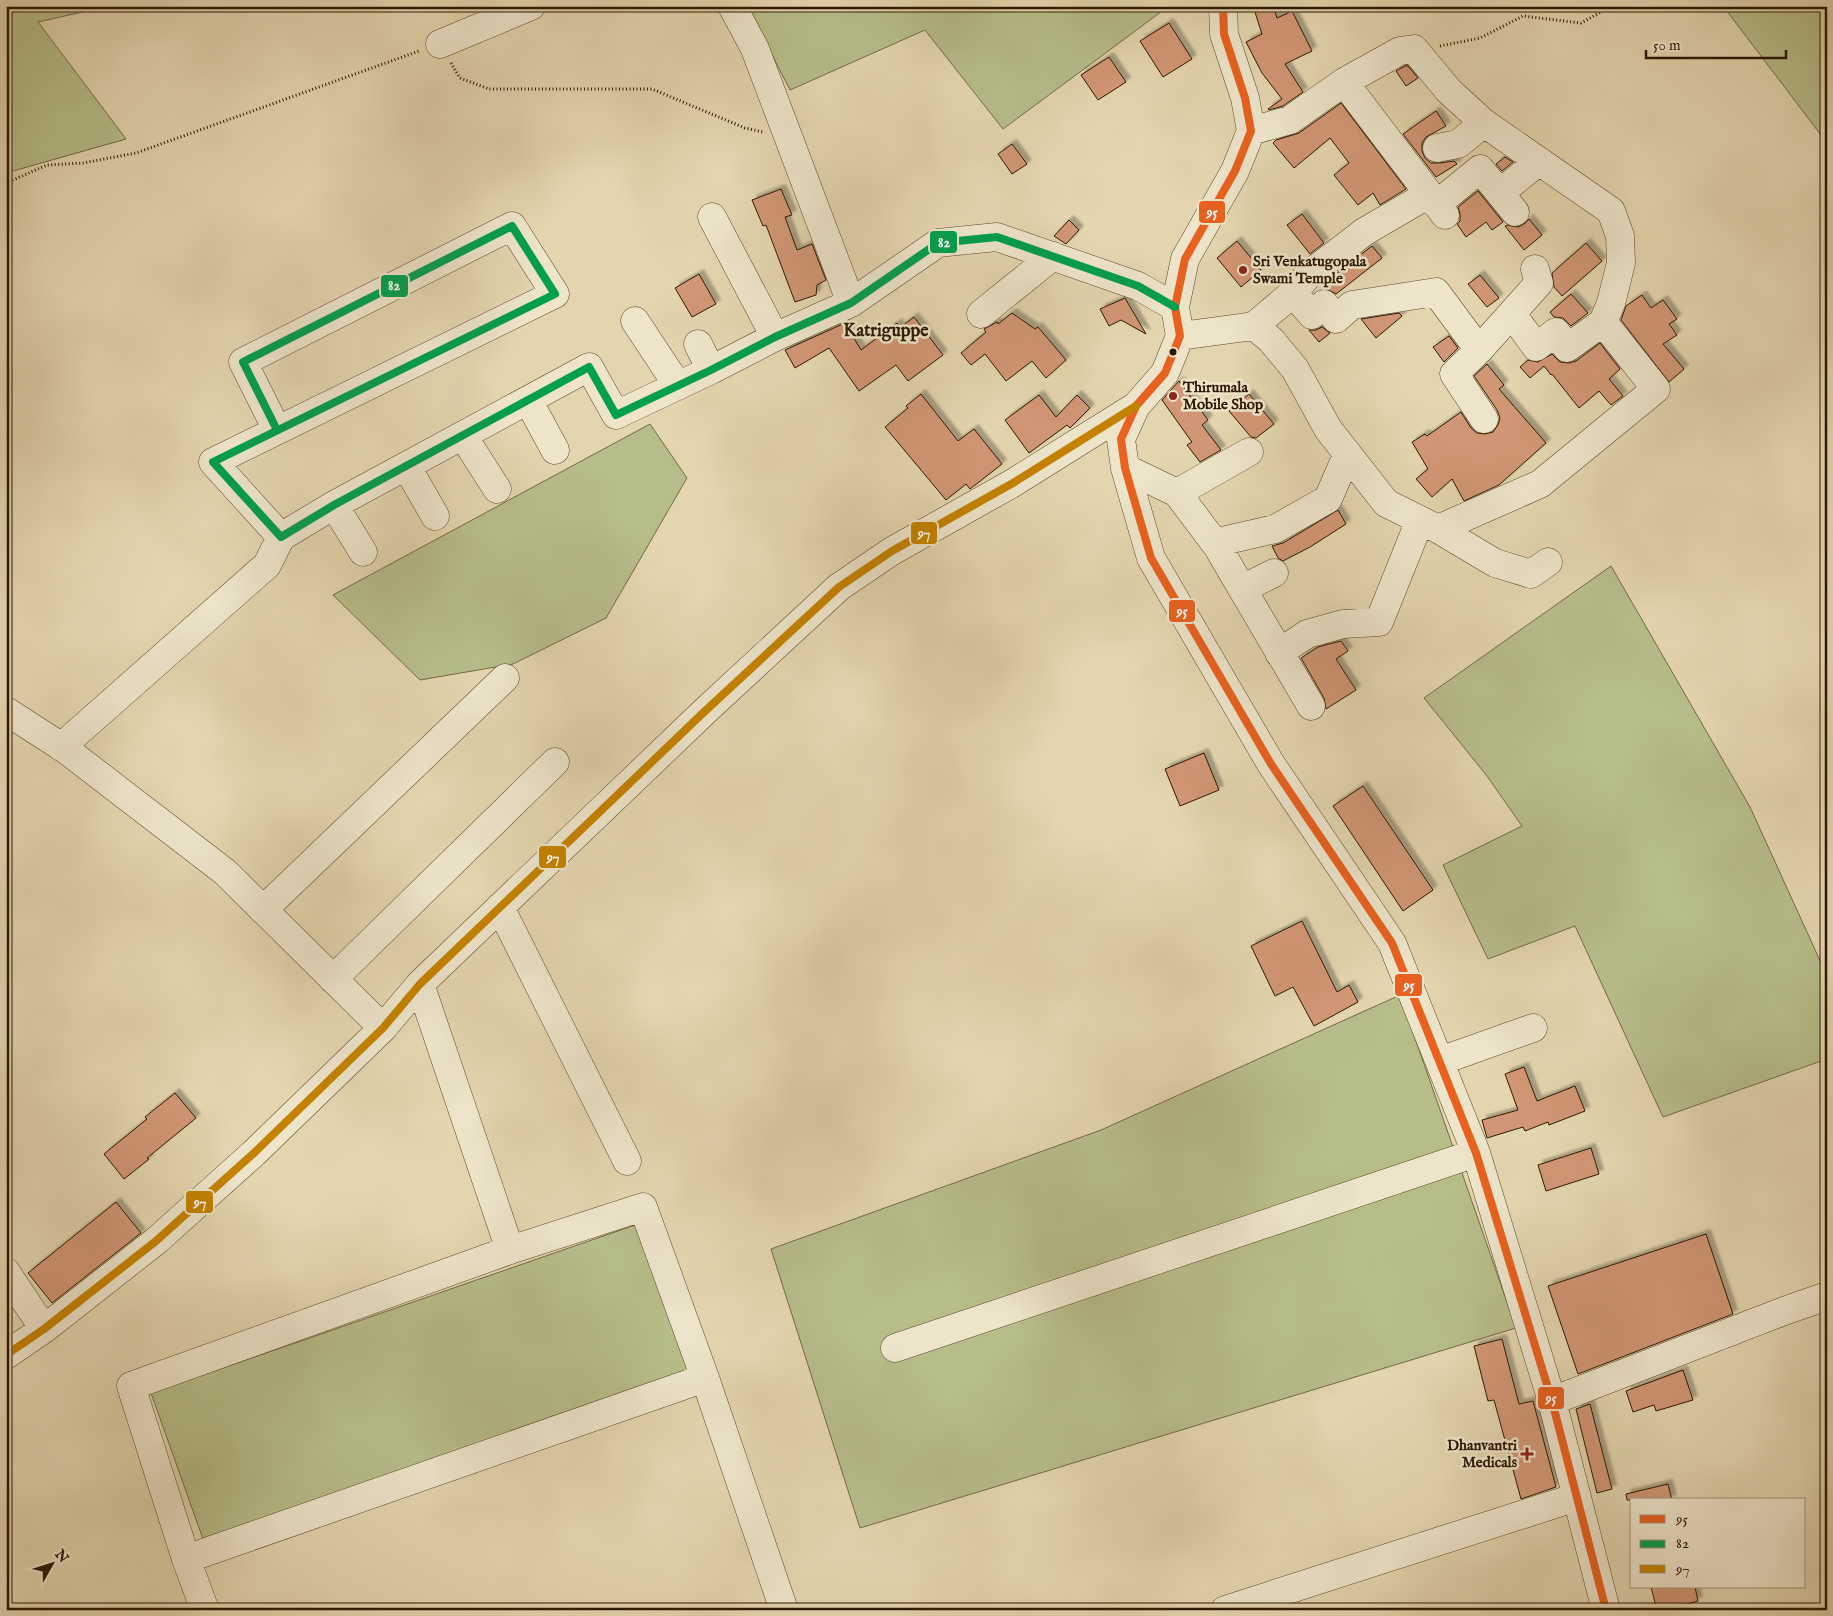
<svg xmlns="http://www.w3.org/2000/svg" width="1833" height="1616" viewBox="0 0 1833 1616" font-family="'IM FELL English',serif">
<defs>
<filter id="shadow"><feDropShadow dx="4.5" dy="-4.5" stdDeviation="1" flood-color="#0004"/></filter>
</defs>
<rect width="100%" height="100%" fill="#e3d5ae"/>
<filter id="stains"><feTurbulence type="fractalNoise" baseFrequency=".004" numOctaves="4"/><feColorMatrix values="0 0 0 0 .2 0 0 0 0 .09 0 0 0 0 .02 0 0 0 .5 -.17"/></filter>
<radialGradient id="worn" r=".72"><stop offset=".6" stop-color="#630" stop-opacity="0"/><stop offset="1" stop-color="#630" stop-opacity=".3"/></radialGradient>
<path fill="#b6bd89" stroke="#726a45" d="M6 6H109L38 22 126 139 6 173Z
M747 6H1169L1003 129 925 30 790 90Z
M1723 6H1827V143Z
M650 424 687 478 606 618 513 664 420 680 333 595Z
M1611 566 1750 807 1827 976V1059L1663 1117 1575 926 1488 959 1443 865 1522 826 1487 776 1424 698Z
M1400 995 1516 1328 860 1528 771 1249 1101 1130Z
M638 1224 689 1371 203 1539 151 1393Z"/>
<path fill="#d19674" stroke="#2d1801" filter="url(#shadow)" d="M1253 6H1273L1277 18 1292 11 1312 51 1285 64 1303 92 1283 106 1269 110 1268 109 1282 99 1262 73 1246 42 1262 34Z
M1169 23 1192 59 1163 77 1140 41Z
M1109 57 1126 82 1098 100 1081 75Z
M1405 66H1408L1418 78 1406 86 1396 71Z
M1341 103 1406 189 1380 205 1373 193 1358 205 1334 175 1349 163 1330 138 1294 168 1273 143 1276 140 1299 133Z
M1436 111 1446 126 1426 137 1422 143V151L1425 158 1431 163H1440L1454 161 1457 164 1436 177 1403 134Z
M1012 144 1027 164 1012 174 998 154Z
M1505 157 1513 162 1502 171 1496 164Z
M781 189 792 215 785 217 797 250 812 244 826 280 817 285 816 295 795 302 766 225 763 226 752 200Z
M1478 191 1503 222 1492 230 1486 222 1466 237 1457 224 1460 221V214L1458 207Z
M1302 214 1324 243 1310 254 1287 225Z
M1529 219 1542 235 1524 250 1505 226 1507 225 1518 227 1524 224Z
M1069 220 1079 230 1066 244 1054 236Z
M1237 241 1261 270 1241 287 1217 258Z
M1586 243 1602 261 1562 296 1554 287 1552 273Z
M1372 246 1382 258 1336 294 1327 289 1323 284Z
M699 274 716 304 692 317 675 288Z
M1480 275 1499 298 1487 307 1468 284Z
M1571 294 1588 313 1571 326 1563 318 1554 317 1550 312Z
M1642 295 1651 308 1663 300 1677 319 1669 324 1677 335 1663 344 1684 369 1669 382 1621 320 1626 306Z
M1125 298 1146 334 1121 320 1109 326 1100 309Z
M1012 313 1035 329 1038 327 1066 360 1046 378 1032 361 1006 381 985 354 971 365 961 353 986 332 984 329 997 322 998 324Z
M1399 313 1402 316 1376 338 1361 319Z
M914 317 943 355 908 381 896 365 859 391 829 348 795 368 785 350 845 323 861 350 897 323 901 327Z
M1322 327 1330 333 1319 342 1309 330H1316Z
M1449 336 1458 348 1444 362 1433 347Z
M1600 343 1620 369 1609 379 1623 396 1611 405 1599 391 1579 408 1552 374 1551 375 1544 366 1530 378 1520 367 1528 360 1538 362 1552 354 1560 362 1569 363 1576 361Z
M1487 364 1504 385 1499 389 1546 443 1499 485 1464 501 1452 479 1432 497 1416 479 1428 469 1412 442 1425 434 1427 436 1461 412 1471 428 1477 433 1485 434 1493 432 1498 425 1500 418 1497 410 1474 376Z
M1179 381 1208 420 1202 425 1221 450 1200 462 1187 445 1192 442 1189 438 1162 400Z
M921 394 958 441 974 429 1002 464 970 489 966 484 946 500 885 427 908 408 906 406Z
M1249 394 1274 424 1256 438 1251 437 1229 411Z
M1039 395 1056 417 1077 395 1090 408 1070 428 1067 425 1029 453 1005 420Z
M1338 510 1346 524 1310 547 1283 561 1278 558 1272 546 1283 543Z
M1341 641 1348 651 1336 659 1356 690 1326 709 1324 698 1301 658 1318 647Z
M1204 753 1219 790 1180 806 1165 769Z
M1363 786 1433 890 1403 911 1333 806Z
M1302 921 1337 992 1349 985 1358 1002 1314 1026 1293 987 1275 996 1251 946Z
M1524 1067 1537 1101 1575 1086 1585 1111 1549 1125 1548 1122 1525 1131 1523 1127 1487 1138 1482 1120 1518 1110 1505 1074Z
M175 1093 196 1118 147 1158 149 1159 124 1179 104 1154 147 1119 145 1117Z
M1591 1148 1599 1174 1546 1191 1538 1165Z
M116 1202 141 1233 52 1303 28 1273Z
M1706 1234 1733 1314 1578 1374 1548 1286Z
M1502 1339 1519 1404 1533 1401 1556 1487 1521 1499 1494 1400 1488 1401 1474 1346Z
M1683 1370 1693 1400 1656 1411 1654 1405 1633 1412 1626 1391Z
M1590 1404 1612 1489 1597 1493 1576 1409Z
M1668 1484 1672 1500H1627L1626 1494Z
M1651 1587H1695L1698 1601 1665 1610H1657Z"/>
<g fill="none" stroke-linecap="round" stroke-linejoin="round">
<defs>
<path id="minor" d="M732 6 755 49 851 303
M1223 6 1224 34 1245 98 1251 131 1235 171 1185 259 1175 307 1180 336 1165 373 1136 406 1121 439 1125 468 1151 558 1271 764 1392 943 1476 1153 1552 1401 1606 1610
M440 44 531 6
M1344 82 1445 215
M1251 131 1290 120 1344 82 1400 51 1414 49 1449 91 1484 123 1611 211 1620 236 1621 263 1611 303 1603 322
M1437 148 1458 144 1484 123
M1500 193 1539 161
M1437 204 1480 169 1515 212
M712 217 775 337
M1293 293 1312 315 1324 304 1336 319 1352 305 1436 292 1479 350
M981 314 1053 256
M635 321 678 386
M1254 326 1293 293 1308 275 1364 232 1429 194
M1180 336 1254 326 1271 340 1295 369 1328 429 1386 503 1438 529 1495 563 1531 574 1548 562
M698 344 711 370
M528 400 555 450
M1484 419 1454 374 1479 350 1539 283 1535 269
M277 430 243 362 512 226 555 294 213 462 281 537 334 505 589 367 616 415 711 370 775 337 851 303 938 243 997 237 1138 286 1175 307
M463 436 497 489
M407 467 435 516
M1125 468 1177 493 1217 546 1227 540 1275 529 1328 499 1347 455
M1177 493 1249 452
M334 505 363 552
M1438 529 1540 484 1656 389 1603 322 1567 348 1556 332 1536 347 1512 314
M1217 546 1311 706
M1242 589 1274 573
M1279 653 1307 634 1343 624 1379 622 1420 520
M6 711 65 749 225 872 383 1028
M61 747 267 565 281 537
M500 907 627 1161
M263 910 505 678
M333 979 555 762
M420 984 510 1250
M1440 1061 1533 1028
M6 1272 44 1329
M895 1348 1476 1153
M6 1355 44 1329 156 1241 254 1153 383 1028 420 984 704 712 839 587 892 551 1013 483 1136 406
M705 1378 784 1610
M1552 1401 1784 1311 1827 1296
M186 1559 705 1378 643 1207 510 1250 131 1386 186 1559 205 1610
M1225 1610 1577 1497"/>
</defs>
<use href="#minor" stroke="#5a472c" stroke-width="29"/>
<path stroke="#2d1801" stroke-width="3" stroke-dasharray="1 2.5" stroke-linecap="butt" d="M1440 46 1480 38 1523 16 1581 23 1612 6
M451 63 460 78 489 89H652L745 128 763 132
M6 183 47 165 83 163 136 153 419 51"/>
<use href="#minor" stroke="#ede4ca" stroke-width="28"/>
<defs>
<path id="bus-1" d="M1223 6 1224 34 1245 98 1251 131 1235 171 1185 259 1175 307 1180 336 1165 373 1136 406 1121 439 1125 468 1151 558 1271 764 1392 943 1476 1153 1552 1401 1606 1610"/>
<path id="bus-2" d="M277 430 243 362 512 226 555 294 213 462 281 537 334 505 589 367 616 415 711 370 775 337 851 303 938 243 997 237 1138 286 1175 307"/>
<path id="bus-3" d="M6 1355 44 1329 156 1241 254 1153 383 1028 420 984 704 712 839 587 892 551 1013 483 1136 406"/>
</defs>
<use href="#bus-1" stroke="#ede4ca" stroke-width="11"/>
<use href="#bus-2" stroke="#ede4ca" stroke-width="11"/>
<use href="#bus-3" stroke="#ede4ca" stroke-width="11"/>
<use href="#bus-1" stroke="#e86120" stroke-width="8"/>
<use href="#bus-2" stroke="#029f4d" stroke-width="8"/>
<use href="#bus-3" stroke="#c48200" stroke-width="8"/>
</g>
<g fill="#8f2418" stroke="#ede4ca" stroke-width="2">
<circle cx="1243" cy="270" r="5"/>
<circle cx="1173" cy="396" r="5"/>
<path d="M1524.5 1446.5h5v5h5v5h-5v5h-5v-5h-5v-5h5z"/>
</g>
<circle fill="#2d1801" stroke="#ede4ca" stroke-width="2" cx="1173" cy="352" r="4.5"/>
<g text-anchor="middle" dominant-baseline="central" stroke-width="5" stroke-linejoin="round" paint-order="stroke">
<g font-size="15" font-weight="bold" fill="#2d1801" stroke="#ede4ca" text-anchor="start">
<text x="1253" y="261">Sri Venkatugopala<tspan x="1253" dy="17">Swami Temple</tspan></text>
<text x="1183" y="387">Thirumala<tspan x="1183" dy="17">Mobile Shop</tspan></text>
<text x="1517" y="1445" text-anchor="end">Dhanvantri<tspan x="1517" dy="17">Medicals</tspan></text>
</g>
<g font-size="18" font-weight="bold" fill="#2d1801" stroke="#ede4ca">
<text x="886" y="331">Katriguppe</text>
</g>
</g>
<g stroke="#ede4ca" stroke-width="2">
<rect x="1198" y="200" width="28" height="24" rx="5" fill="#e86120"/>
<rect x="929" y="230" width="29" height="24" rx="5" fill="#029f4d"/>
<rect x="380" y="274" width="29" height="24" rx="5" fill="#029f4d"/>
<rect x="910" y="521" width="28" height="24" rx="5" fill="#c48200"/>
<rect x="1168" y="599" width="28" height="24" rx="5" fill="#e86120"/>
<rect x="538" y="845" width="29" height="24" rx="5" fill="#c48200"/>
<rect x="1394" y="973" width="29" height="24" rx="5" fill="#e86120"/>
<rect x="185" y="1190" width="29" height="24" rx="5" fill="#c48200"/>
<rect x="1537" y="1386" width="28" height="24" rx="5" fill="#e86120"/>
</g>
<g font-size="14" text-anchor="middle" font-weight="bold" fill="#fff">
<text x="1212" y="217">95</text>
<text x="944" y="247">82</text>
<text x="394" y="290">82</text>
<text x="924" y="538">97</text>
<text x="1182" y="616">95</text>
<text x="553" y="862">97</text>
<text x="1409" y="990">95</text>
<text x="200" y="1207">97</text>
<text x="1551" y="1403">95</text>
</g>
<rect width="1833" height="1616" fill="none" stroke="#e3d5ae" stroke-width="25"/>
<rect x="8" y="8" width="1818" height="1601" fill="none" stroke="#2d1801" stroke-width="2.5"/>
<rect x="12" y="12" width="1808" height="1591" fill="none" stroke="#2d1801"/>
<rect x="1630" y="1498" width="175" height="90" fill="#ede4ca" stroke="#a0927a"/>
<rect x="1640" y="1515" width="25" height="8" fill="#e86120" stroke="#a0927a"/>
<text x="1676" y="1524" font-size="15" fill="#2d1801">95</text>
<rect x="1640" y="1540" width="25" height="8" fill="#029f4d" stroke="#a0927a"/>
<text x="1676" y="1548" font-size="15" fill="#2d1801">82</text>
<rect x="1640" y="1565" width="25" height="8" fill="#c48200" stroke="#a0927a"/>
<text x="1676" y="1574" font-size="15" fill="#2d1801">97</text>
<g transform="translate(52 1564) rotate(51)" stroke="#ede4ca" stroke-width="4" paint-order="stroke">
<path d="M0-4L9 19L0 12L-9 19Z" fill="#2d1801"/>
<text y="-8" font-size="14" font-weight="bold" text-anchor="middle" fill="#2d1801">N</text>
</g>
<path d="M1646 50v8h140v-8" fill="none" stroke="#2d1801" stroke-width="2.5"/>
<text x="1653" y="50" font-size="15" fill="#2d1801" stroke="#ede4ca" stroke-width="4" paint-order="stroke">50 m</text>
<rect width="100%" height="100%" filter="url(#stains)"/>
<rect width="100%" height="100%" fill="url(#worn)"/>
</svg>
